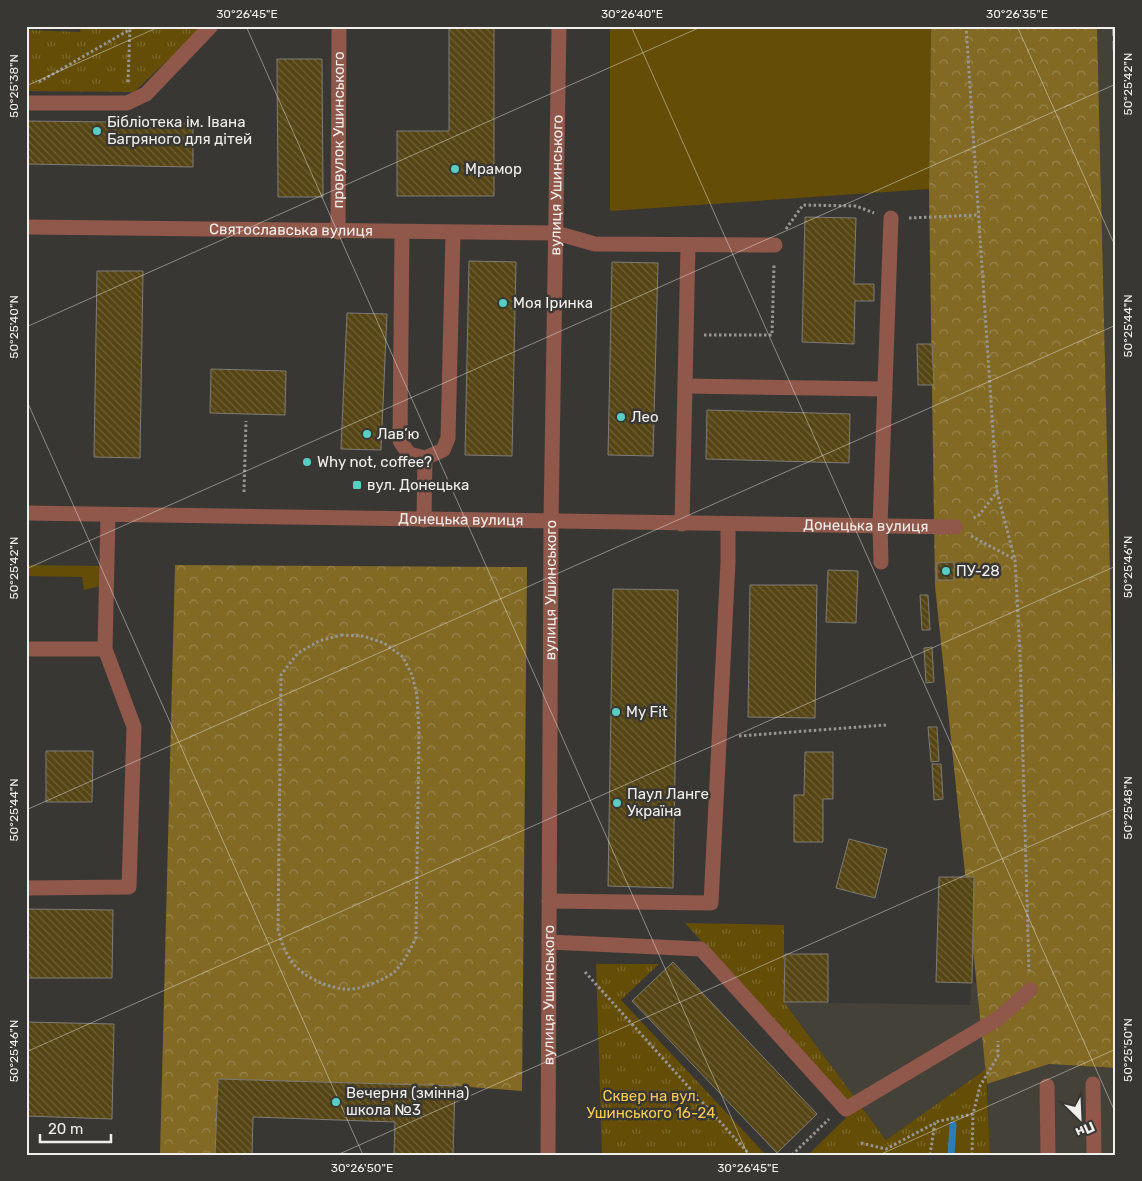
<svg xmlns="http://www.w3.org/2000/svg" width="1142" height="1181" viewBox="0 0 1142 1181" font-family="Rubik,sans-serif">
<defs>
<pattern id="forest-crowns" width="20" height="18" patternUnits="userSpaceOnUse" patternTransform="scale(1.25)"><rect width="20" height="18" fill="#826924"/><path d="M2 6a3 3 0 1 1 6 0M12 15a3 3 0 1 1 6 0" fill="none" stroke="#9a864f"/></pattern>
<pattern id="park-tufts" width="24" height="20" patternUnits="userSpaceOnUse" patternTransform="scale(1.25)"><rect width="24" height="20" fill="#634d07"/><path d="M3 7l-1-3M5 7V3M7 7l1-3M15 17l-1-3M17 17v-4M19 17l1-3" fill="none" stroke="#7a672b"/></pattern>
<pattern id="building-back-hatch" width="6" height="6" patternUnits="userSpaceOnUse" patternTransform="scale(1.25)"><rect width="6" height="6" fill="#564514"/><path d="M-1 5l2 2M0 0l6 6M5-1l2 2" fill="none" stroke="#6f6036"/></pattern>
</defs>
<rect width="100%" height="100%" fill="#393734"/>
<path fill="#444138" d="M1097 26H1116V825Z
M1034 982 1035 1062 986 1069 886 1140 784 1002 970 1005 972 983Z
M1049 1064 1113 1068 1114 1155H990L987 1084Z"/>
<path fill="#634d07" d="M610 26H931L929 189 610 211Z
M26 565 101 566 100 586 84 590 82 577 26 576Z"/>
<path fill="url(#forest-crowns)" d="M931 26H1097L1116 825V1068L1049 1064 987 1084 935 586 929 189Z
M175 565 527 567 522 1091 455 1086 218 1079 215 1154 160 1155Z"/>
<path fill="url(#park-tufts)" d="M81 26H200V30L134 92 26 91V30L80 32Z
M685 923 784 925V1002L886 1140 986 1069 990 1155H808L854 1110Z
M596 964H659L621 1000 766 1155H602Z"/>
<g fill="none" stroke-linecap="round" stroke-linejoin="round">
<path stroke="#2e7cb5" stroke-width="7" d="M951 1155 953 1125"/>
</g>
<path fill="url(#building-back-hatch)" stroke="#7e7c78" d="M449 26H494V196H397V131H449Z
M277 59H322L323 197H278Z
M26 121 193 123V167L26 164Z
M805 217 856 218 854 284H874V301H855L854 344 802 342Z
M469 261 516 262 512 456 465 455Z
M612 262 658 263 653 456 608 455Z
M97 271H143L140 458 94 457Z
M347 313 387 314 381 450 341 449Z
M917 344H932L934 385H918Z
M211 369 286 371 285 415 210 413Z
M707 410 850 414 849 463 706 459Z
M954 562V580H937V563Z
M828 570 858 571 856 623 826 622Z
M750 585H817L815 718 748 717Z
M613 589 678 590 673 888 608 886Z
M920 595H928L930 630H922Z
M932 647 934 682 926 683 924 648Z
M928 727H937L939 761 931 762Z
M46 751H93L92 802H46Z
M805 752H833V799H823V842H794V795H804Z
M932 764H941L943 799 934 800Z
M849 839 887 849 875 898 836 888Z
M939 877H974L972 983 936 982Z
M26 909 113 910 112 978H26Z
M785 954H828V1002H784Z
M673 962 817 1114 777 1153 632 1001Z
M26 1022 114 1024 112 1119 26 1116Z
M218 1079 455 1086 453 1155H394L395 1122 253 1117 252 1155H215Z"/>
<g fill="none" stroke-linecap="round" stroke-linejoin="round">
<path stroke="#979693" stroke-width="3" stroke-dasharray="2.5 2.5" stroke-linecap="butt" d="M966 26 997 492 979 515 972 519
M39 82 129 30
M128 82 130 26
M909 218 978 215
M786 229 803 205 856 206 874 213
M704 335H772L774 265
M244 492 246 421
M997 492 1015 560 1020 653 1029 971
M971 536 1014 559
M341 635 363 636 384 643 403 657 412 675 417 695 419 733 416 937C410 950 404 963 393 973 384 980 358 991 346 989 328 988 303 977 292 962 285 952 281 941 278 930L281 675 298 653 319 641Z
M739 736 886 725
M585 972 750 1155
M861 1143 886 1149 935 1123
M792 1155 829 1119
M930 1155 935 1122 973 1114 980 1086 998 1056V1041
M972 1155 973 1114"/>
<g stroke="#90574b" stroke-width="15">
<path d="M26 103H127L146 94 211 26"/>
<path id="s1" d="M26 227 556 233 595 244 775 245"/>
<path id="s2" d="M338 232 339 26"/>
<path d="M402 232 400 441 409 454 425 458"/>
<path d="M685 386 885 389"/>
<path id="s3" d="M26 513 955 527"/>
<path d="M424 520 425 458 443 450 448 438 453 233"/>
<path d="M682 524 688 245"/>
<path d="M881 562 880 526 891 218"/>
<path d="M26 649H105"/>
<path d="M29 888 129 887 134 727 105 649 108 515"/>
<path d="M549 901 711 903 728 562V524"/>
<path d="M549 942 701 949 846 1109 999 1018 1030 990"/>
<path d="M1093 1084 1094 1155"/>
<path d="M1047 1086 1048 1155"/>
<path id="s4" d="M548 1155 551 522 559 26"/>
</g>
<path stroke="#959390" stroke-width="4" stroke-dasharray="10 5" stroke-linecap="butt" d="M1114 26 1116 89"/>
</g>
<path fill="none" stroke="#f0efec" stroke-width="1" stroke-opacity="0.45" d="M246 26 748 1155M631 26 1116 1114M1017 26 1116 248M26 86 161 26M26 327 703 26M26 399 363 1155M26 569 1116 84M26 810 1116 325M26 1052 1116 566M337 1155 1116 808M879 1155 1116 1049"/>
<g fill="#57cec2" stroke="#393734" stroke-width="2">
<circle cx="97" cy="131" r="5"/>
<circle cx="455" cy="169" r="5"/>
<circle cx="503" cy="303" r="5"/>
<circle cx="621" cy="417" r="5"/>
<circle cx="367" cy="434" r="5"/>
<circle cx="307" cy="462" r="5"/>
<rect x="352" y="480" width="10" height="10" rx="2.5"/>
<circle cx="946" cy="571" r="5"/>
<circle cx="616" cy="712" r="5"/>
<circle cx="617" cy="803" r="5"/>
<circle cx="336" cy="1102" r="5"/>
</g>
<g text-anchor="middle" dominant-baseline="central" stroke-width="5" stroke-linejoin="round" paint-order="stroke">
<g font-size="15" fill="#f0efec" stroke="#393734" text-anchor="start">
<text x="107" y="122">Бібліотека ім. Івана<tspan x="107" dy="17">Багряного для дітей</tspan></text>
<text x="465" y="169">Мрамор</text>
<text x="513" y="303">Моя Іринка</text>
<text x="631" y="417">Лео</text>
<text x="377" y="434">Лав’ю</text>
<text x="317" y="462">Why not, coffee?</text>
<text x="367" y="485">вул. Донецька</text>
<text x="956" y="571">ПУ-28</text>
<text x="626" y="712">My Fit</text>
<text x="627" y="794">Паул Ланге<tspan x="627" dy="17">Україна</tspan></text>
<text x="346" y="1093">Вечерня (змінна)<tspan x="346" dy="17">школа №3</tspan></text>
</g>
<g font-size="15" fill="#f0efec" stroke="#393734">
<text stroke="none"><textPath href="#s2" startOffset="102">провулок Ушинського</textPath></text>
<text stroke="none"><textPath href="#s4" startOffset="970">вулиця Ушинського</textPath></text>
<text stroke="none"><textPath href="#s1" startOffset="265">Святославська вулиця</textPath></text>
<text stroke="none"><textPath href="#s3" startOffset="435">Донецька вулиця</textPath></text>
<text stroke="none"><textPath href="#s3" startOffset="840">Донецька вулиця</textPath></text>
<text stroke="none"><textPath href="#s4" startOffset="565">вулиця Ушинського</textPath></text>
<text stroke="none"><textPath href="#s4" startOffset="160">вулиця Ушинського</textPath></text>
</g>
<g font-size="15" fill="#f7cb51" stroke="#393734">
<text x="651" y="1096">Сквер на вул.<tspan x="651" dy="17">Ушинського 16-24</tspan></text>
</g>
</g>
<rect width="1142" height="1181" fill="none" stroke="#393734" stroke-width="55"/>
<g transform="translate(1080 1118) rotate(156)" stroke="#393734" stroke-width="4" paint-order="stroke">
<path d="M0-4L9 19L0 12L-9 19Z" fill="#f0efec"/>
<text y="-8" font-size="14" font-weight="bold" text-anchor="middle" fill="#f0efec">Пн</text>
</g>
<path d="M40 1134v8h71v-8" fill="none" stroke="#f0efec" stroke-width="2.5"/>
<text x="48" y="1134" font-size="15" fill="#f0efec" stroke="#393734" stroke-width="4" paint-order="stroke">20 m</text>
<rect x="28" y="28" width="1086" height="1126" fill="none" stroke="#f0efec" stroke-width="2"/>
<g font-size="12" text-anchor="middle" fill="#f0efec">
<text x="247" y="18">30°26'45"E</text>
<text x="632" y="18">30°26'40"E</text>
<text x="1017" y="18">30°26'35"E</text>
<text transform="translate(1128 84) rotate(-90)" y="4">50°25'42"N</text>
<text transform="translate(14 86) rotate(-90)" y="4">50°25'38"N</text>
<text transform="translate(1128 326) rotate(-90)" y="4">50°25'44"N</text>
<text transform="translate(14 327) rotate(-90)" y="4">50°25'40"N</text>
<text transform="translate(1128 567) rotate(-90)" y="4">50°25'46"N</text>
<text transform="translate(14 568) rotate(-90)" y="4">50°25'42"N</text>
<text transform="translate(1128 808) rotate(-90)" y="4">50°25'48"N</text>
<text transform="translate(14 810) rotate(-90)" y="4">50°25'44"N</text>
<text transform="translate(1128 1050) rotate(-90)" y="4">50°25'50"N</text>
<text transform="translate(14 1051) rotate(-90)" y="4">50°25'46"N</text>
<text x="362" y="1172">30°26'50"E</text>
<text x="748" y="1172">30°26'45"E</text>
</g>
</svg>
